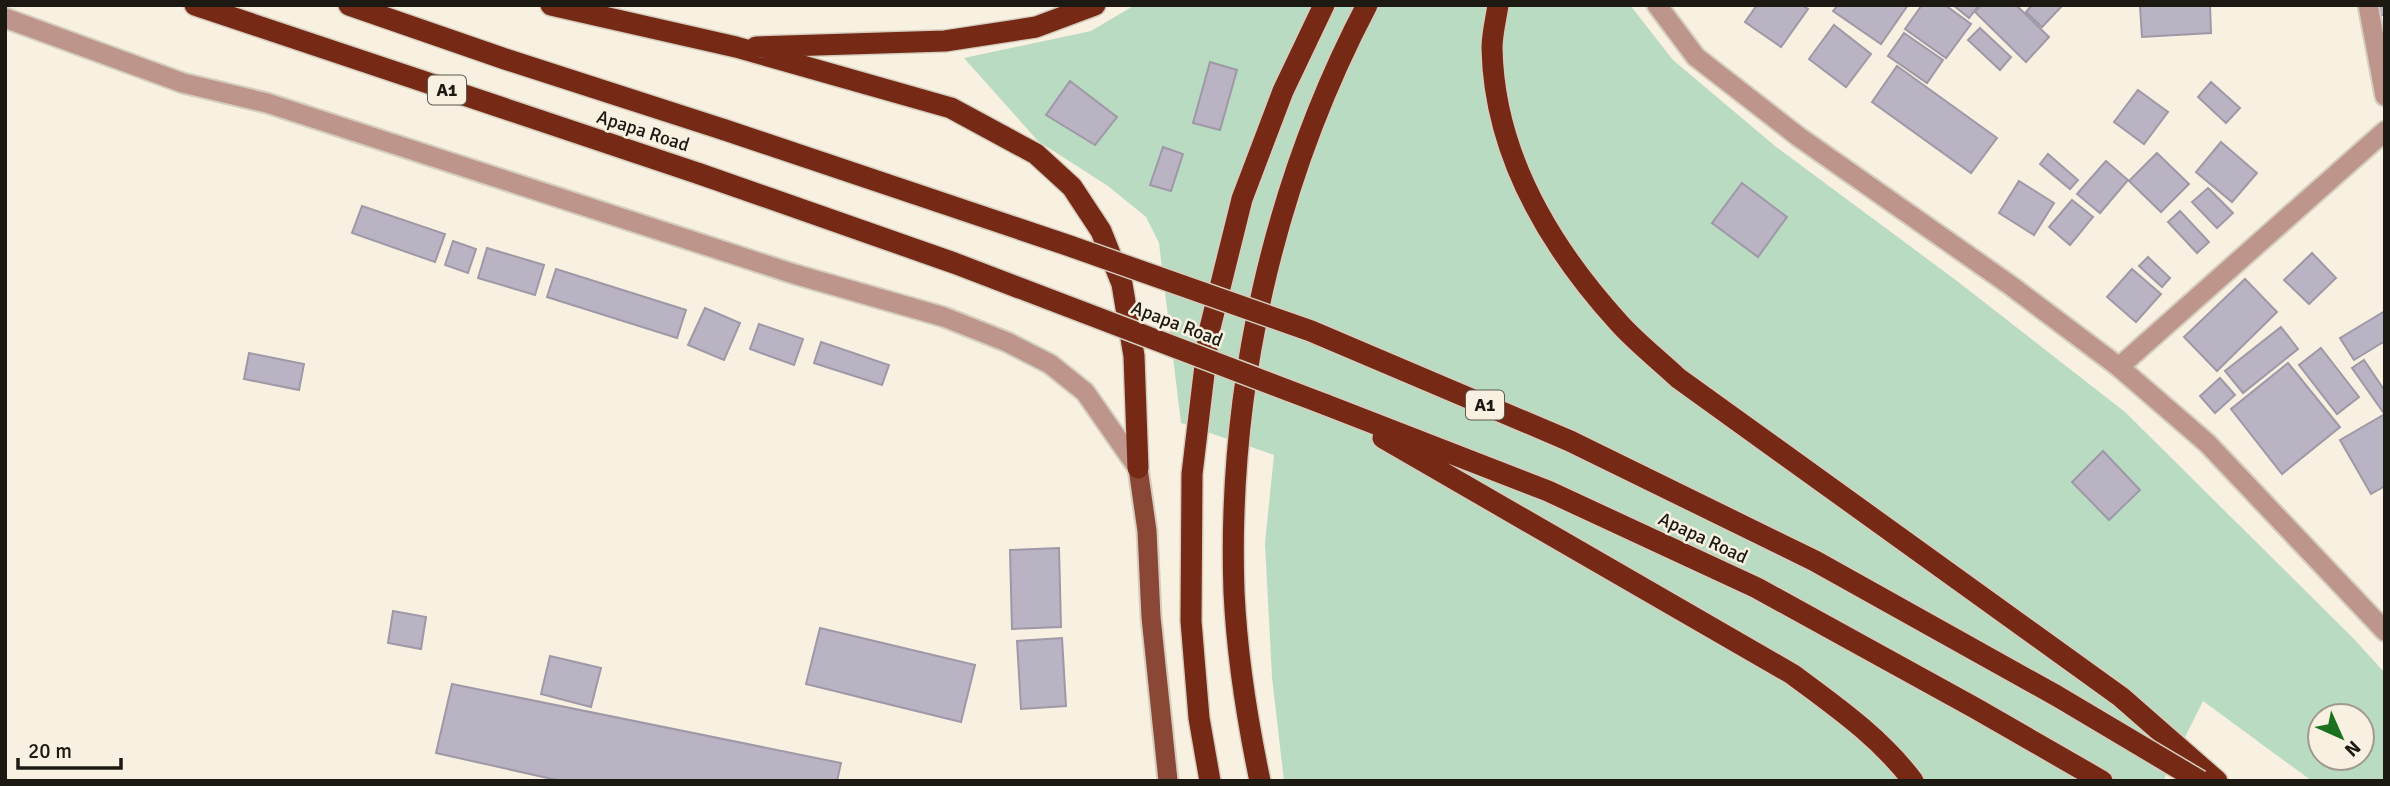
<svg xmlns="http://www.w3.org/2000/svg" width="2390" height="786" viewBox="0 0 2390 786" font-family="Signika,sans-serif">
<rect width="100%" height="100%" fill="#f8f0e0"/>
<path fill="#b9dbc1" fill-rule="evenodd" d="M1135 5H1630L1673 60 1775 146 1957 281 2125 412 2353 638 2385 673V781H2312L2203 701 2163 781H1284L1272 677 1265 543 1274 455 1181 423 1159 243 1146 217 1108 186 1038 141 964 58 1091 31ZM2320 716H2362V758H2320Z"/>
<path fill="#b9b3c3" stroke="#9e98a7" stroke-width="2" d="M1757 5H1802L1808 9 1781 47 1745 22Z
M1838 5H1908L1881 44 1833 11Z
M1922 5H1945L1971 24 1946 58 1905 29Z
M1953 5H1979L1969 18Z
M1981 5H2016L2049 37 2026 62 1975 12Z
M2032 5H2063L2042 27 2026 12Z
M2210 5 2211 33 2142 37 2140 6Z
M2379 5H2385V15H2380Z
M1834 25 1871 54 1846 87 1809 59Z
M1980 28 2011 57 2000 70 1968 40Z
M1904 33 1943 60 1927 83 1888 56Z
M1210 62 1237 70 1220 130 1193 123Z
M1897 66 1997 138 1971 173 1872 102Z
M1070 81 1117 117 1095 145 1046 115Z
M2211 82 2240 108 2226 123 2198 97Z
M2138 90 2168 112 2144 144 2114 122Z
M2221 142 2257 173 2232 202 2196 172Z
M1163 147 1183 154 1171 191 1150 185Z
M2157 153 2189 184 2161 212 2129 181Z
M2048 154 2078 180 2070 189 2040 164Z
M2106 161 2128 180 2100 213 2077 194Z
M2019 181 2054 203 2034 235 1999 213Z
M1742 183 1787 217 1758 257 1712 223Z
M2208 188 2233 213 2217 228 2192 202Z
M2072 200 2093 217 2070 245 2049 227Z
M362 206 445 234 435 262 352 233Z
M2180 211 2209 242 2197 253 2168 222Z
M453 241 476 249 468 273 445 265Z
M487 248 544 265 535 295 478 278Z
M2312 253 2336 278 2309 304 2284 280Z
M2148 257 2170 278 2162 287 2139 266Z
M556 269 686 310 677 338 547 297Z
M2132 269 2161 294 2136 322 2107 297Z
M2245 279 2277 312 2217 371 2184 337Z
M705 308 740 323 724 360 688 345Z
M2385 311V341L2354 360 2340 338Z
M759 324 803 339 794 365 750 349Z
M2281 327 2298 349 2243 393 2225 371Z
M821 342 889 365 882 385 814 363Z
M2321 348 2359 397 2337 414 2299 365Z
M249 353 304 364 299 390 244 379Z
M2364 360 2385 391V411L2383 412 2352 368Z
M2288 363 2340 427 2282 474 2231 409Z
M2220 378 2235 395 2215 413 2200 396Z
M2385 414V486L2371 494 2340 440Z
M2103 451 2140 490 2109 520 2072 482Z
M1059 548 1061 627 1012 629 1010 550Z
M393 611 426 617 421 649 388 643Z
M820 628 975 665 961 722 806 684Z
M1062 638 1066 706 1021 709 1017 641Z
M550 656 601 668 591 707 541 694Z
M452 684 841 763 837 781H561L436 753Z"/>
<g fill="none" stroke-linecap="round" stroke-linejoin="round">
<defs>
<path id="minor" d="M2368 5 2385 96
M2119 367 2385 131"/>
<path id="tertiary" d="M1657 5 1696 57 1799 137 2010 285 2119 367 2207 443 2385 631
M5 18 183 83 267 103 794 274 944 317 1007 342 1050 364 1085 392 1138 468"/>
<path id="primary" d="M1138 468 1147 531 1151 617 1168 781"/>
<path id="motorway" d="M195 5 700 174
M349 5 505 59 725 130
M551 5 736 47 951 108 1036 154 1072 187 1101 231 1122 284 1134 356 1138 468
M1498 5C1496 19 1492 34 1492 48 1494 154 1549 246 1619 323 1637 343 1659 360 1678 378L2121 697 2217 781
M756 47 945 41 1036 27 1095 5
M1324 404 1548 491 1757 588 1975 708 2102 781
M1383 438 1792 674C1835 706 1880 737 1913 781
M1210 781 1199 718 1191 621 1192 474 1209 332 1242 199 1283 91 1324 5
M1260 781C1247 719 1237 656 1234 592 1227 391 1273 184 1367 5"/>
</defs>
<use href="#minor" stroke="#d5cebf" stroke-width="23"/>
<use href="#tertiary" stroke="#d5cebf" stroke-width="23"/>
<use href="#primary" stroke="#d5cebf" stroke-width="23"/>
<use href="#motorway" stroke="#d5cebf" stroke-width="24"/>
<use href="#minor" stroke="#bd958a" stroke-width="19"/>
<use href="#tertiary" stroke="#bd958a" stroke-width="19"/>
<use href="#primary" stroke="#8a4736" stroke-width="19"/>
<use href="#motorway" stroke="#762915" stroke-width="21"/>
<defs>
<path id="motorway-bridge" d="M725 130 1067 245 1311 331 1570 441 1815 561 2057 696 2200 781
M700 174 954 263 1324 404"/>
</defs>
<use href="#motorway-bridge" stroke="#d5cebf" stroke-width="24" stroke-linecap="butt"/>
<use href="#motorway-bridge" stroke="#762915" stroke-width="21"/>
</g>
<g text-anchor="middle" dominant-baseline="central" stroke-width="5" stroke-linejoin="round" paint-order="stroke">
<g fill="#f8f0e0" stroke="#5e5a50" stroke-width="2">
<rect x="428" y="75.5" width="38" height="29" rx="5"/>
<rect x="1466" y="390.5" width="38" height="29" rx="5"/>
</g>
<g font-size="18" font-weight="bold" fill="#1c1913">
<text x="447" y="90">A1</text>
<text x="1485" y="405">A1</text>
</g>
<g font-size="19" fill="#1c1913" stroke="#f8f0e0">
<text transform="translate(643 131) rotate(18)">Apapa Road</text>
<text transform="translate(1177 324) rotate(21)">Apapa Road</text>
<text transform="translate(1703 538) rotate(25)">Apapa Road</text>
</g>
</g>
<rect width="2390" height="786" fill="none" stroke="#1c1913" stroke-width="14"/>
<g transform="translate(2341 737) rotate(135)"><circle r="33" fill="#f8f0e0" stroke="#a09a8e" stroke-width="2"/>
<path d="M0-5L12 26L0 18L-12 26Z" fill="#1b721e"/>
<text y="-10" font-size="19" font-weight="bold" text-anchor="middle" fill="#1c1913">N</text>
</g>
<path d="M18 758v10h103v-10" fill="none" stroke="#1c1913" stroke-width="3.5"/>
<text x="28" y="758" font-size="21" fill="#1c1913" stroke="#f8f0e0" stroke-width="5" paint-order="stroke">20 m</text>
</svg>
